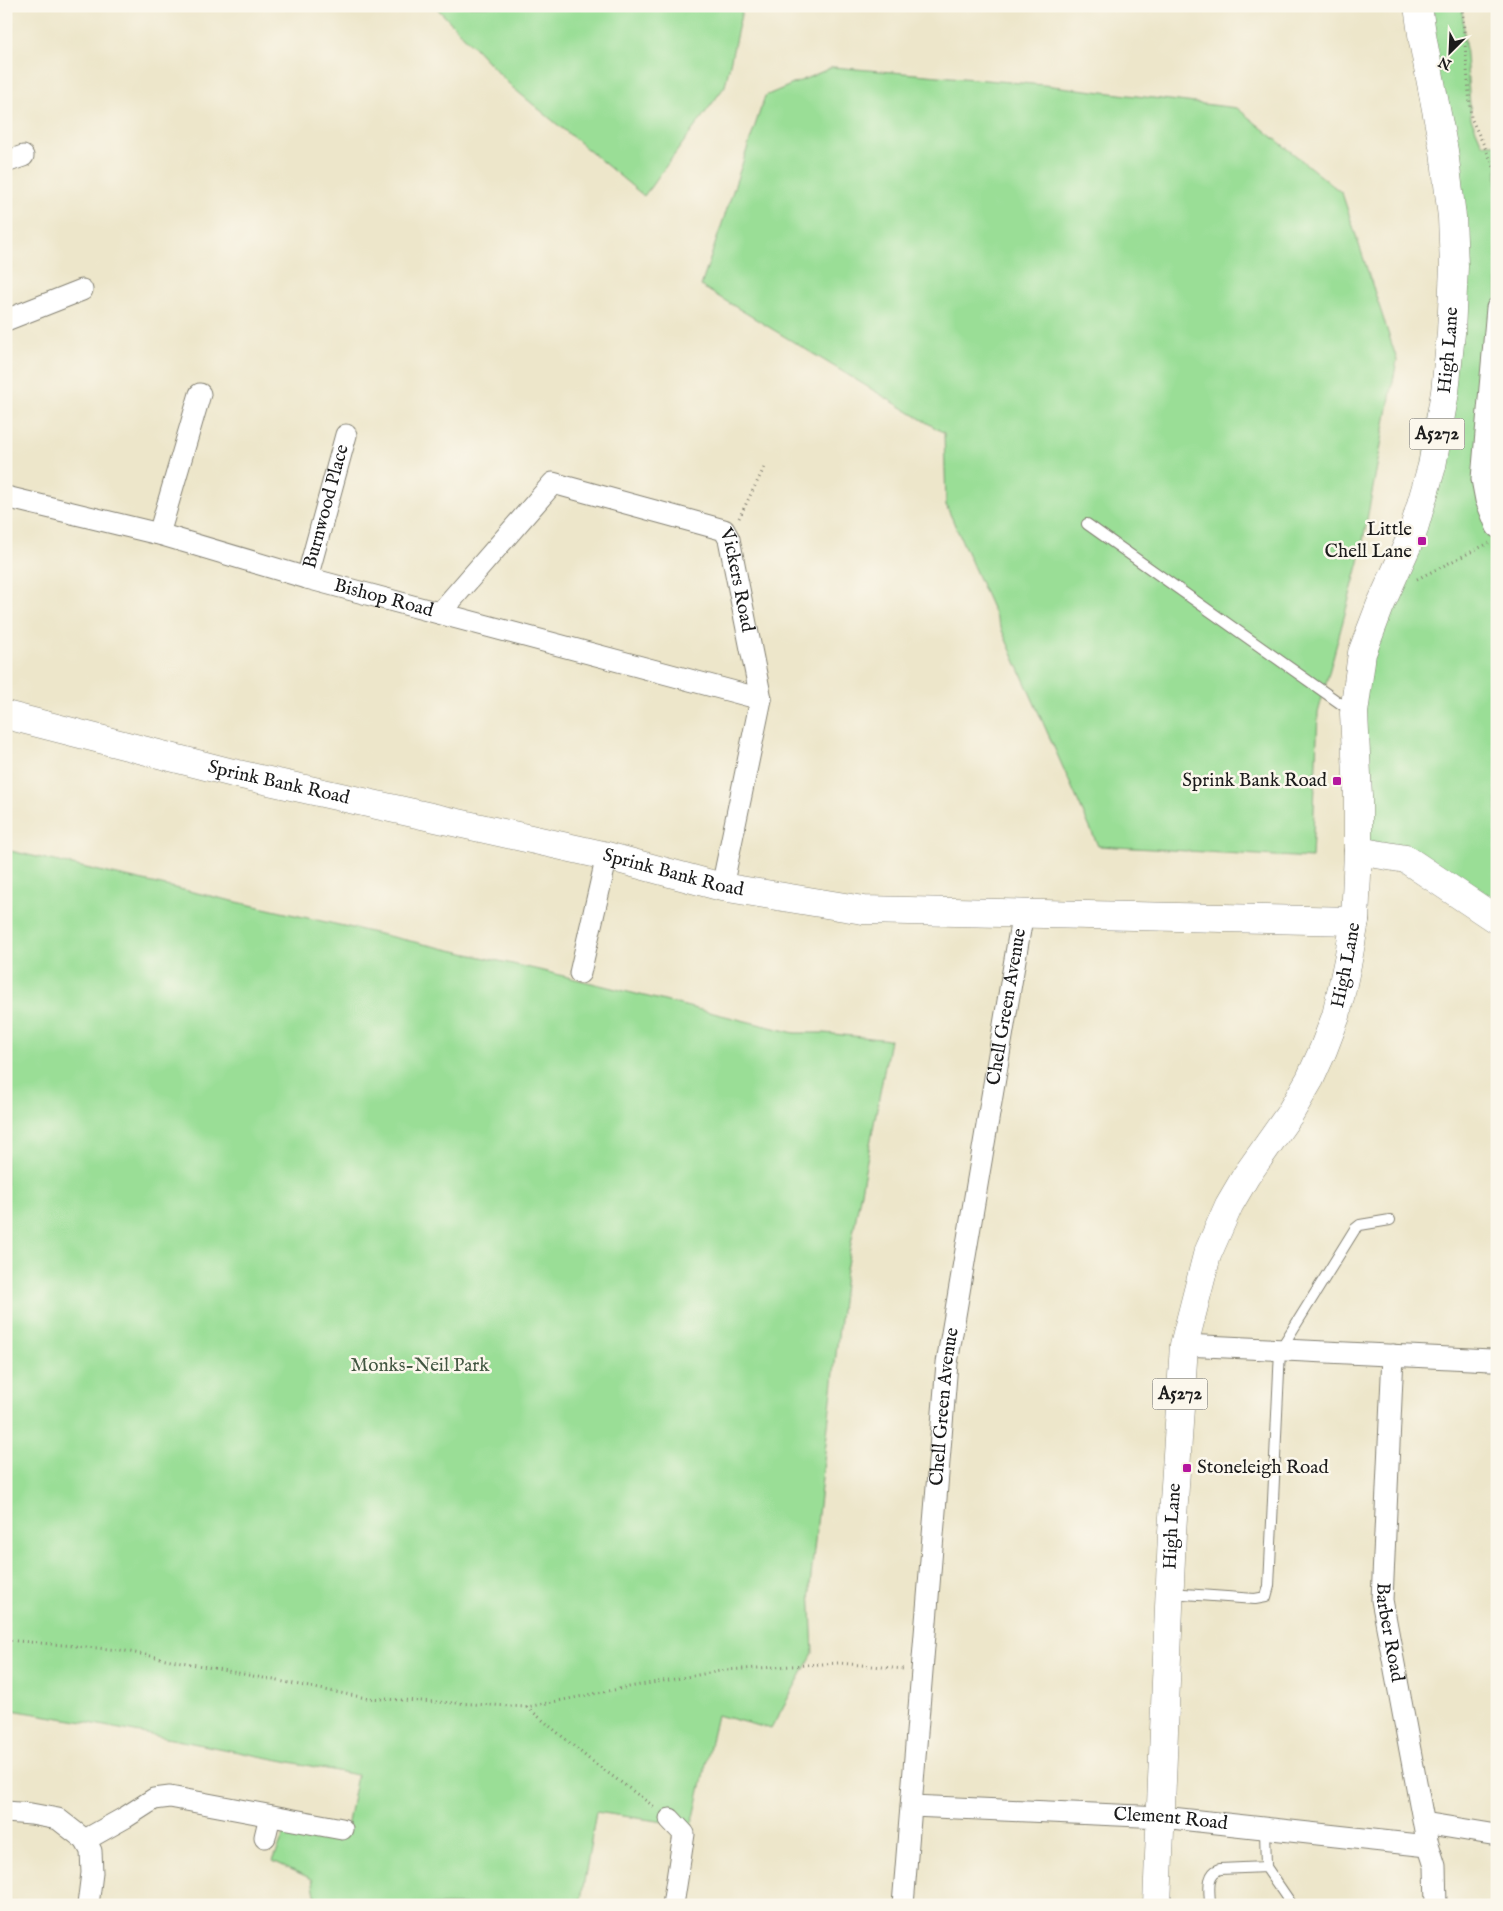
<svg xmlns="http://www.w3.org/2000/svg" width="1503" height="1911" viewBox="0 0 1503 1911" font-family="'IM FELL English',serif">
<rect width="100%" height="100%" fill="#fbf7ec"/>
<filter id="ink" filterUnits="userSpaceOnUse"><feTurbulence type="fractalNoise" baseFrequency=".02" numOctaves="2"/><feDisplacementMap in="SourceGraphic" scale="10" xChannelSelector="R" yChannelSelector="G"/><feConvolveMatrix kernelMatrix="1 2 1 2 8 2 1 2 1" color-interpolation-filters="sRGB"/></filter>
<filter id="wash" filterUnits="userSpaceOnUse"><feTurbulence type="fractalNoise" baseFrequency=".0096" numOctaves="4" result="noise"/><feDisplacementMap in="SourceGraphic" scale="20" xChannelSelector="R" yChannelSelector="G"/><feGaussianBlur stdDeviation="1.12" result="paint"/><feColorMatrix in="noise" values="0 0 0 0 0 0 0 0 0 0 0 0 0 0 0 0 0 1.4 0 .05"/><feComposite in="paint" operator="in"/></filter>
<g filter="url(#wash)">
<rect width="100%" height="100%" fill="#ede6ca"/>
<path fill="#9ade96" stroke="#5b7d59" d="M435 6H743L725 86 644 196 512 87Z
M1418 6H1462L1471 118 1482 144H1497V412L1493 479 1497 490V920L1471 904 1358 851 1354 713 1412 535 1454 266Z
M833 67 1044 85 1237 108 1342 193 1397 360 1359 562 1318 713 1312 858 1098 846 946 505 944 433 701 286 765 96Z
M6 850 539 970 794 1033H824L890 1040 845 1275 810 1585 813 1653 771 1729 717 1715 692 1826 596 1812 580 1905H317L312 1879 273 1861 285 1832 345 1838 357 1775 84 1722 6 1709Z"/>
</g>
<g filter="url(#ink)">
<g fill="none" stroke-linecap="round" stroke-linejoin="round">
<defs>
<path id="lane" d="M1087 524 1351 711
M1170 1593 1255 1599 1266 1597 1269 1586 1280 1350 1355 1229 1360 1225 1390 1220
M1265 1829 1266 1867 1292 1905
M1210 1905C1210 1892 1205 1874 1220 1869L1266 1867"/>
<g id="street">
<path d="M6 162 23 156"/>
<path d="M1497 308 1482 479 1486 500 1497 527"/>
<path d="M6 320 82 290"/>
<path id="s1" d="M6 497 159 534 307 578 761 699"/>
<path d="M159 534 200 394"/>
<path id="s2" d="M307 578 346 435"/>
<path id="s3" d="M440 613 553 483 724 530 729 539 761 699 722 887"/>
<path d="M580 973 607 856"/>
<path d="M1184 1345 1491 1360 1497 1358"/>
<path id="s4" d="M1393 1355 1382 1600 1427 1841 1435 1866 1436 1905"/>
<path id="s5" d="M912 1806 1162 1817 1428 1846"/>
<path d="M6 1812 31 1814 58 1819 85 1840 91 1851 92 1873 88 1905"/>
<path d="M670 1819 684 1834 673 1905"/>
<path d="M1424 1823 1497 1835"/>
<path d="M265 1837 270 1816"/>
<path d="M85 1840 126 1817 154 1799 170 1797 342 1829"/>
<path id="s6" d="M903 1905 947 1363 1023 912"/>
</g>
<g id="secondary">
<path id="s7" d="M6 715 233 773 607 856 722 887 863 910 1355 921"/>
<path d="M1358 851 1406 859 1497 920"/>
</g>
<g id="primary">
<path id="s8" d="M1157 1905 1172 1533 1184 1345 1207 1255 1229 1205 1246 1176 1289 1115 1310 1079 1323 1050 1336 1016 1348 960 1355 921 1358 851V796L1354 713 1362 653 1380 606 1412 535 1432 466 1445 392 1451 333 1454 266 1452 217 1444 151 1423 41 1418 6"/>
</g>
</defs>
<use href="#lane" stroke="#848173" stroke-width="12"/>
<use href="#street" stroke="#848173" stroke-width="23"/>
<use href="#secondary" stroke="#848173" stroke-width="29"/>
<use href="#primary" stroke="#848173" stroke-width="29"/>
<path stroke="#848173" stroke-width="3" stroke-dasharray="1 4" stroke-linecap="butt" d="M1462 6 1471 118 1497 173
M739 518 764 468
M1417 579 1489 543
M6 1640 120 1650 366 1698 527 1707 629 1687 726 1670 839 1663 904 1669
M527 1707 589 1759 656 1808"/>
<use href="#lane" stroke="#fff" stroke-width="10"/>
<use href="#street" stroke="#fff" stroke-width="21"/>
<use href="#secondary" stroke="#fff" stroke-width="28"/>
<use href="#primary" stroke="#fff" stroke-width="28"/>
</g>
</g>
<g fill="#b5179e" stroke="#fbf7ec" stroke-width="2">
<rect x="1417" y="536" width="10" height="10" rx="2.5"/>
<rect x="1332" y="776" width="10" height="10" rx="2.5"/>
<rect x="1182" y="1463" width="10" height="10" rx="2.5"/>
</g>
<g text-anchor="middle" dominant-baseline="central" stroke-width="5" stroke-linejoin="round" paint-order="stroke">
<g fill="#fbf7ec" stroke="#5f5e5a" stroke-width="1">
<rect x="1409.5" y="418.5" width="55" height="31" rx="4"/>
<rect x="1152.5" y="1378.5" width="55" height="31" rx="4"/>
</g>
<g font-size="18" font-weight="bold" fill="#1c1c1c">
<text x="1437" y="434">A5272</text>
<text x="1180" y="1394">A5272</text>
</g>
<g font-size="19" fill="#1c1c1c" stroke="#fbf7ec">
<text stroke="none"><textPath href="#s8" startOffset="1609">High Lane</textPath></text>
<text stroke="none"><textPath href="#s2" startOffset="74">Burnwood Place</textPath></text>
<text stroke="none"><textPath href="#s3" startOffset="402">Vickers Road</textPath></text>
<text stroke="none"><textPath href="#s1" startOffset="391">Bishop Road</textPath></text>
<text stroke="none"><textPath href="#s7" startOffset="281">Sprink Bank Road</textPath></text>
<text stroke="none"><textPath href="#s7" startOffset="686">Sprink Bank Road</textPath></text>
<text stroke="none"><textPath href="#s8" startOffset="978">High Lane</textPath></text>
<text stroke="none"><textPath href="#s6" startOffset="905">Chell Green Avenue</textPath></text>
<text stroke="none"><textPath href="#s6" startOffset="500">Chell Green Avenue</textPath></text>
<text stroke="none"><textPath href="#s8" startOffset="379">High Lane</textPath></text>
<text stroke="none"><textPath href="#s4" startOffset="278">Barber Road</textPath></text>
<text stroke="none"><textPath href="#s5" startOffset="259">Clement Road</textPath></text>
</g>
<g font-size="19" fill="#1c1c1c" stroke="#fbf7ec" text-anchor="end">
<text x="1412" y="530">Little<tspan x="1412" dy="22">Chell Lane</tspan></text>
<text x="1327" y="781">Sprink Bank Road</text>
<text x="1197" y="1468" text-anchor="start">Stoneleigh Road</text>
</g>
<g font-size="19" fill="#425641" stroke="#fbf7ec">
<text x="420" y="1366">Monks-Neil Park</text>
</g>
</g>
<rect width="1503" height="1911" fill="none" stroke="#fbf7ec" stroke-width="25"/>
<g transform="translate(1450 52) rotate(204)" stroke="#fbf7ec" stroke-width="4" paint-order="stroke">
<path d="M0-4L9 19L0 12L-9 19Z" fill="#1c1c1c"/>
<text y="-8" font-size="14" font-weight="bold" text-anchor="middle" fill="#1c1c1c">N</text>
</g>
</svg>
